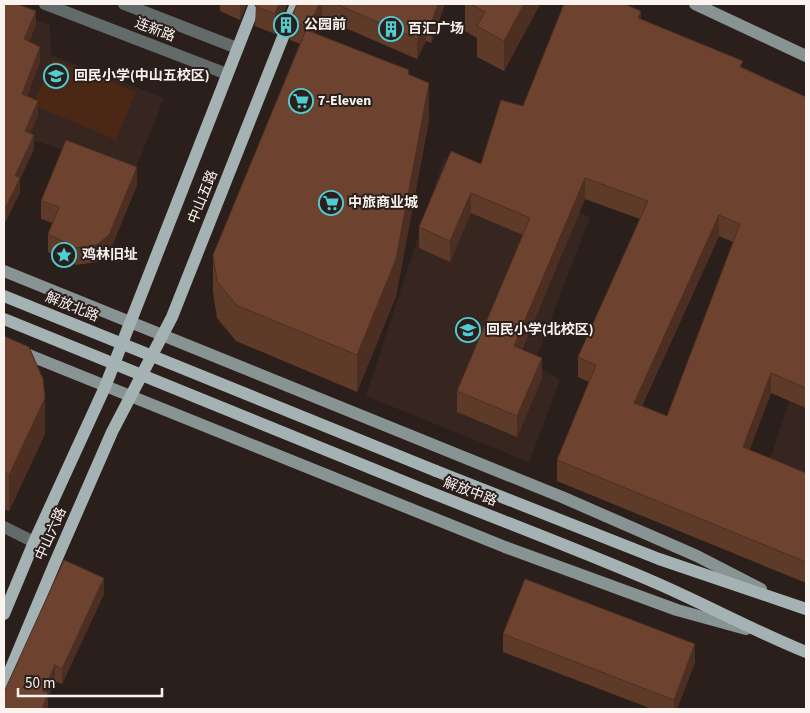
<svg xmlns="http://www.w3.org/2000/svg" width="810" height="713" viewBox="0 0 810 713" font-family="'Source Sans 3','Noto Sans SC',sans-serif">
<rect width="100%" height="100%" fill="#2a1f1b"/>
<path fill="#36261f" d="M4 8 50 25 51 55 164 98 133 175 46 144 9 134Z
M444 158 590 217 534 364 560 380 529 462 366 396Z
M806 348V486L767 469Z"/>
<path fill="#4b2716" d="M53 59 136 92 116 140 33 105Z"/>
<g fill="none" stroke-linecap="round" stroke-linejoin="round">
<path stroke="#636a6a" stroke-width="12" d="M4 527 34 542"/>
<path stroke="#636a6a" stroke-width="12" d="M45 4 227 74
M124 4 237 48"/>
<path stroke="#889393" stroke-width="12" d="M695 4 806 56
M4 271 562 497 697 556 761 589
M4 345 505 547 677 610 746 629"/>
<path stroke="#a5b2b3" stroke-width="12" d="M436 471 659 559 806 609
M427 491C503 521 579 550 654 582 705 604 754 631 806 652
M4 614 34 542 105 387 255 4
M4 685 54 565 112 432 172 317 296 4"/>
<path stroke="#a5b2b3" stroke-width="12" d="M4 296 436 471
M4 319 427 491"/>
</g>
<path fill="#5e3a29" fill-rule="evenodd" d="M4 4 36 25 29 42 40 61 27 96 38 116 30 133 34 149 20 179V192L6 221 4 220Z
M220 4H247L240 20 220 11Z
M256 4H287L275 34 255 26Z
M297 4H445L431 43 426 41 417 59 322 18 315 33 409 75 429 120 396 296 357 392 236 341 217 318 213 292V255L300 44 290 40V20Z
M465 4H540L504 71 477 57V38L465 31Z
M641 19 806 97V408L771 393 749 450 806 473V583L557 481V460L589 382 578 377V357L640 219 585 199 522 349 542 378 517 437 457 412V391L523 235 471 213 450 262 419 248V227L481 164 523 106ZM719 236 733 242 667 416 642 406Z
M137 185 109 253 96 262 76 265 48 252V234L53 223 41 219V201Z
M4 336 45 434 9 511 4 509Z
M104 594 62 684 55 681 48 697 4 709Z
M503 634 695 662 677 709H652L503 652Z"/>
<path fill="#4c2f22" d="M240 4H247L240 20Z
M279 4H287L275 34V14Z
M319 4H322V18L309 48V28Z
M438 4H445L431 43V23Z
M524 4H540L504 71V41Z
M36 11V25L24 54V39Z
M641 11V31L638 18Z
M426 20V41L417 59V39Z
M40 47V61L22 108V94Z
M429 83V120L396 296 357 392V355Z
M38 101V116L25 145V131Z
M34 135V149L20 179V192L6 221V207L15 176Z
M137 167V185L109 253 96 262V245Z
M585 178V199L514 366V346Z
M471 193V213L450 262V241Z
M719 215V236L634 423V403Z
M542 358V378L517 437V416Z
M771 373V393L743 468V447Z
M45 398V434L9 511V475Z
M104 578V594L62 684V669Z
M695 644V662L677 709H674V700Z
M55 665V681L48 697V709H42L43 691Z"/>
<path fill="#6d4330" stroke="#4c2f22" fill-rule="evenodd" d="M4 4H17L36 11 24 39 40 47 22 94 38 101 25 131 34 135 15 176 20 178 6 207 4 206Z
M256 4H279L275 14 255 6Z
M297 4H319L309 28 290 20Z
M336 4H438L431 23 426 20 417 39Z
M470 4H524L504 41 477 26 485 12Z
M564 4H624L641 11 638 18 743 61 740 67 806 97V388L771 373 743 447 806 473V562L557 460 596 365 578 357 648 201 585 178 514 346 542 358 517 416 457 391 530 218 471 193 450 241 419 227 451 151 481 164 501 100 523 106ZM719 215 740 224 667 416 634 403Z
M306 30 409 70 408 74 429 83 396 259 357 355 236 305 217 281 213 255Z
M66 140 137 167 109 235 96 245 76 248 48 234 59 207 41 201Z
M4 336 29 347 43 379 45 398 9 475 4 472Z
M64 560 104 578 62 669 55 665 43 691 48 693 42 709H4V692Z
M525 579 695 644 674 700 503 634Z"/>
<defs>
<symbol id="building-ring" viewBox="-11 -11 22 22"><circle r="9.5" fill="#2a1f1b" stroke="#51ccd3" stroke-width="1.5"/><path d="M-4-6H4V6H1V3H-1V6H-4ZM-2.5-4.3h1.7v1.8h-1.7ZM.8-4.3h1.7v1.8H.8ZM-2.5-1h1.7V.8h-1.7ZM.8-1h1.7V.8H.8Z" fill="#51ccd3"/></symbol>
<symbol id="school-ring" viewBox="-11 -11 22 22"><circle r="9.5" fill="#2a1f1b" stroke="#51ccd3" stroke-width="1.5"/><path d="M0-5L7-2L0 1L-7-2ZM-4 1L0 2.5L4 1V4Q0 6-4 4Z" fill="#51ccd3"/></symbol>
<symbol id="supermarket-ring" viewBox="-11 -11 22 22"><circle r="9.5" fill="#2a1f1b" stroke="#51ccd3" stroke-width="1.5"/><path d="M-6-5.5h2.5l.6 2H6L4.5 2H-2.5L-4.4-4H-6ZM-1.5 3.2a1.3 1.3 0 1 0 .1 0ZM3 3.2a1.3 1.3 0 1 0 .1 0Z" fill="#51ccd3"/></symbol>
<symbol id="sight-ring" viewBox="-11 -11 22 22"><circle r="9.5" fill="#2a1f1b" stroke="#51ccd3" stroke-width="1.5"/><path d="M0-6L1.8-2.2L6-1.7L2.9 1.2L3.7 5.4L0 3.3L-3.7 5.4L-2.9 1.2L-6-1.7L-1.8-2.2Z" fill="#51ccd3"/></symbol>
</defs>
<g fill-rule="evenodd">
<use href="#building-ring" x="272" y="11" width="28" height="28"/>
<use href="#building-ring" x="377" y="15" width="28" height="28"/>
<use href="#school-ring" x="42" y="62" width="28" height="28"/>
<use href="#supermarket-ring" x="287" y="87" width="28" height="28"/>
<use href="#supermarket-ring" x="317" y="189" width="28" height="28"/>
<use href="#sight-ring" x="50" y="241" width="28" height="28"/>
<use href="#school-ring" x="454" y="316" width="28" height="28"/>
</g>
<g text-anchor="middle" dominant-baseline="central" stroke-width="4" stroke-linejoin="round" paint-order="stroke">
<g font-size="14" font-weight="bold" fill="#faf3f0" stroke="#2a1f1b" text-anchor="start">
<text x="304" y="25">公园前</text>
<text x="408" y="29">百汇广场</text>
<text x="74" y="76">回民小学(中山五校区)</text>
<text x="318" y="101">7-Eleven</text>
<text x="348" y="203">中旅商业城</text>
<text x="82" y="255">鸡林旧址</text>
<text x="486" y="330">回民小学(北校区)</text>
</g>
<g font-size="14" fill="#faf3f0" stroke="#2a1f1b">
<text transform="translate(155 30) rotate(21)">连新路</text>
<text transform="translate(203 197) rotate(-68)">中山五路</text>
<text transform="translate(72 307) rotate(22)">解放北路</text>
<text transform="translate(470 492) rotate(21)">解放中路</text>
<text transform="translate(51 534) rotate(-66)">中山六路</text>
</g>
</g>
<rect width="810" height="713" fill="none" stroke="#faf3f0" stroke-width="10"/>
<path d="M18 688v8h144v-8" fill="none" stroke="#faf3f0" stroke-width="2.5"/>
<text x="25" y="688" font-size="15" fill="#faf3f0" stroke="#2a1f1b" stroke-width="4" paint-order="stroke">50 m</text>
</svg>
